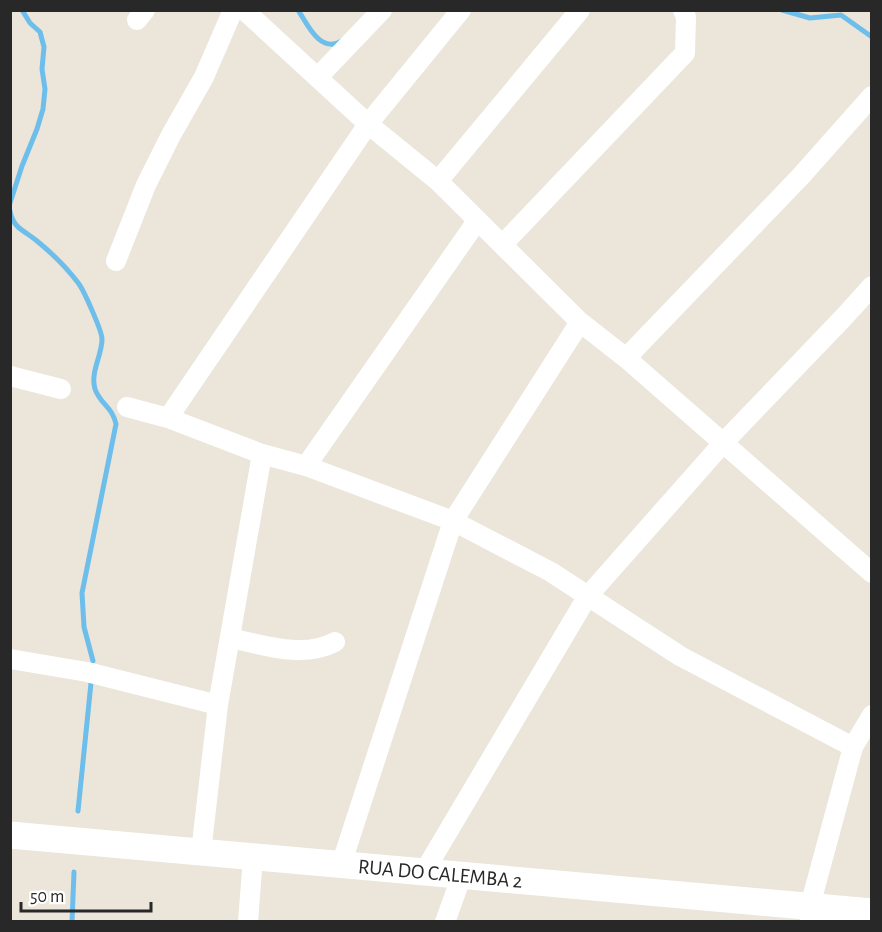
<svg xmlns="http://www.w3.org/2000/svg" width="882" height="932" viewBox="0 0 882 932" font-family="'Alegreya Sans',sans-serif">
<rect width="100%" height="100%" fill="#ebe5da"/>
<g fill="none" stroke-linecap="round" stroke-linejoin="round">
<path stroke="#6ebeec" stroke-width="5" d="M298 10C308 25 320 54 342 41
M782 10 810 18 841 15 872 37
M10 203 22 166 37 129 43 109 45 89 42 69 44 47 40 32 30 23 22 10
M10 211C11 217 14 223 18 227 24 232 31 236 37 241 53 254 67 268 79 284 84 291 102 331 102 339 102 356 90 372 95 389 100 404 112 406 116 424L82 593 84 627 93 661
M78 811 91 683
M72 922 74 872"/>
<path stroke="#fff" stroke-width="20" d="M244 10 368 124 438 181 580 322 626 358 872 573
M137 20 145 10
M318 77 382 10
M438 181 580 10
M503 244 685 53 686 17 683 10
M116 261 146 185 171 135 204 77 233 10
M626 358 801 176 872 96
M10 376 61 389
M127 407 168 418 262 454 306 466 453 521 551 572 680 656 853 747
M168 418 368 124 461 10
M306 466 477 221
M230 638C264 645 303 659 335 642
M10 659 87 672 218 705
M201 852 218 705 262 454
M341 865 453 521 580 322
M424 872 587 597 724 442 844 317 872 286
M248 922 253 857
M445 922 462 875
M810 922V906L853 747 872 715"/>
<path stroke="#fff" stroke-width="27" id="s1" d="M10 835 872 912"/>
</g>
<g text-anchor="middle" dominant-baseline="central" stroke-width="4.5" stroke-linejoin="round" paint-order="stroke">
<g font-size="21" fill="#282828" stroke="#fff">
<text stroke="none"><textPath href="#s1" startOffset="432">RUA DO CALEMBA 2</textPath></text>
</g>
</g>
<rect width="882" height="932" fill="none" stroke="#282828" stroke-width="24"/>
<path d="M21 902v9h130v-9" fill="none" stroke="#282828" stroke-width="3"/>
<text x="30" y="902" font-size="18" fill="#282828" stroke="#ffffff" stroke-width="4.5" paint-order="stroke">50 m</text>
</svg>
